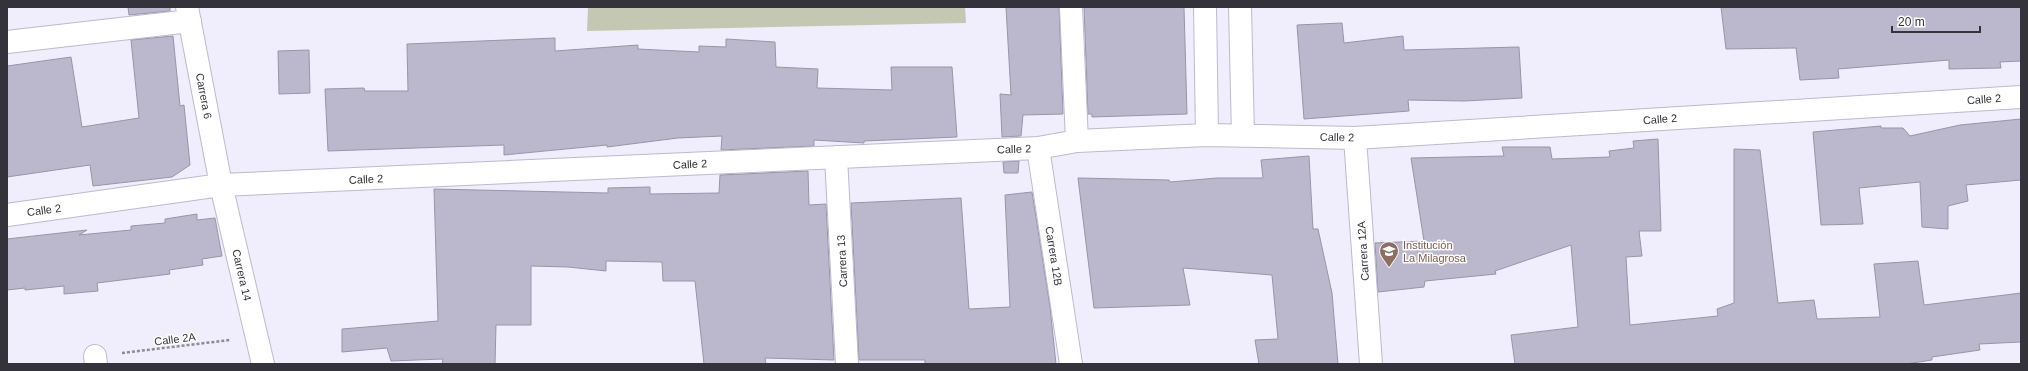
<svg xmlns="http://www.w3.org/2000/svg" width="2028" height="371" viewBox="0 0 2028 371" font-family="Helvetica,sans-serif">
<rect width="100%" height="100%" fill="#f0eefc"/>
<path fill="#c4c8b3" d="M588 7H965L966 23 587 31Z"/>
<path fill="#bbb7cd" stroke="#9895aa" d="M128 7H170V11L129 15Z
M1006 7H1059L1063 114 1023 115 1021 136 1002 137 1000 94 1011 95Z
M1084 7H1184L1187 114 1092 117V114H1088Z
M1721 7H2021V61L2000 62 2001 68 1949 69V60L1838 69 1839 78 1800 80 1796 48 1726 49Z
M1342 23 1344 43 1403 36 1404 50 1519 47 1522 98 1464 101 1408 100 1409 111 1304 119 1297 25Z
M173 36 180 106 184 105 190 165 172 177 93 186 90 165 7 177V66L71 57 82 127 139 118 131 40Z
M555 38V51L638 45V49L699 52V46L726 47V39L775 42 776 67 818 69 817 88 892 90 891 67H952L957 137 864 141V143L814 140V146L721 150 722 136 678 138 607 147V145L504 155V145L328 151 325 89 364 88 365 91H408L407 44Z
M309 50 310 93 279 94 278 51Z
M2021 119V180L1966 185 1968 201 1948 206V229L1922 227 1920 182 1859 188 1863 224 1821 225 1813 132 1881 126V128H1903L1910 136 1960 125Z
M1658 139 1661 231H1639L1642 256 1626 257 1630 325 1718 316 1717 309 1734 303V149L1760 150 1778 303 1814 300 1817 319 1880 317 1874 264 1918 261 1924 305 2021 293V342L1979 344 1980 350 1932 357V360L1906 364H1515L1511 335 1578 327 1571 245 1495 271 1496 274 1425 281 1424 287 1378 292 1375 243 1424 241 1411 158 1504 156 1502 147H1550L1552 159 1610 157 1609 151 1634 148 1633 141Z
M1309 156 1313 229H1318L1332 293 1338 364H1259L1255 340 1278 339 1272 275 1183 268 1190 305 1094 308 1078 178 1169 180 1170 182 1217 178H1263L1261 160Z
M1019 161 1018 173H1004L1003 162Z
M808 171 809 205 826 204 834 360 765 358 766 364H704L695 281H663L662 262 606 261V271L568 267 531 266V325H496L495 364H442L443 359 391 361 387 348 342 352V329L438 321 434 189 608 193V188L650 187V194L719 193 720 175Z
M1032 192 1050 307 1056 364H925V360H859L851 203 961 198 969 309 1010 307 1005 195Z
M197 214V220L215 218 222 256 202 259 203 265 169 270 170 274 97 283 98 291 64 294V286L25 290V288L7 290V239L87 230 79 235 131 230V226L165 223V219Z"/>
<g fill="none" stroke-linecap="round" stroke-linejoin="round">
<defs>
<path id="minor" d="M187 7 221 185 263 364
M1071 7 1077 141
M1205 7 1207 135
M1240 7 1243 136
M7 42 190 21
M1355 138 1371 364
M1038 148 1071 364
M836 157 847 364
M7 215 221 185 1038 148 1077 141 1207 135 1355 138 2021 97
M95 356 96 364"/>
</defs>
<use href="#minor" stroke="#bdb9cf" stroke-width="24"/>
<path stroke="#8d8b96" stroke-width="2.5" stroke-dasharray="3 2" stroke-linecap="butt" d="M122 353 230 340"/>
<use href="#minor" stroke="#fff" stroke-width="22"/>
</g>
<defs>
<symbol id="school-pin" viewBox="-11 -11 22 30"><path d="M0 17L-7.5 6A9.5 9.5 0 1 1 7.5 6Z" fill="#8d6e63" stroke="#fefefe"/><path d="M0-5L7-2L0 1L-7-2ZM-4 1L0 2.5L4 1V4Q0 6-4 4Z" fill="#fff"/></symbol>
</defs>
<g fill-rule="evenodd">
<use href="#school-pin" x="1378" y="240" width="22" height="30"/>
</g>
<g text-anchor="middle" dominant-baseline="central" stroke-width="3" stroke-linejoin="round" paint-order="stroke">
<g font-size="11" fill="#34323b" stroke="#fefefe">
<text transform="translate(204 96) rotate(79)">Carrera 6</text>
<text transform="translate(1984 99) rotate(-4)">Calle 2</text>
<text transform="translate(1660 119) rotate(-4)">Calle 2</text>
<text transform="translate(1337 137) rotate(1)">Calle 2</text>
<text transform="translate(1014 149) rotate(-2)">Calle 2</text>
<text transform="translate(690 164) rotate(-3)">Calle 2</text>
<text transform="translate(366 179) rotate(-3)">Calle 2</text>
<text transform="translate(44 210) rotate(-8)">Calle 2</text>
<text transform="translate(1363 251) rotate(-94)">Carrera 12A</text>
<text transform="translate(1054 256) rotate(81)">Carrera 12B</text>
<text transform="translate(842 261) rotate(-93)">Carrera 13</text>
<text transform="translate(242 275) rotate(77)">Carrera 14</text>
<text transform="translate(175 339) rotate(-7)">Calle 2A</text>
</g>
<g font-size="11" fill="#785e54" stroke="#fefefe" text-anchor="start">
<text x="1403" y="245">Institución<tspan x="1403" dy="13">La Milagrosa</tspan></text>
</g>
</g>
<rect width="2028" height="371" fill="none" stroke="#34323b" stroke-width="16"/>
<path d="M1892 26v6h88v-6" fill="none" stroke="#34323b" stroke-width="2"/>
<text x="1898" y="26" font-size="12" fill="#34323b" stroke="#fefefe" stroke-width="3" paint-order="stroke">20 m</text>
</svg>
